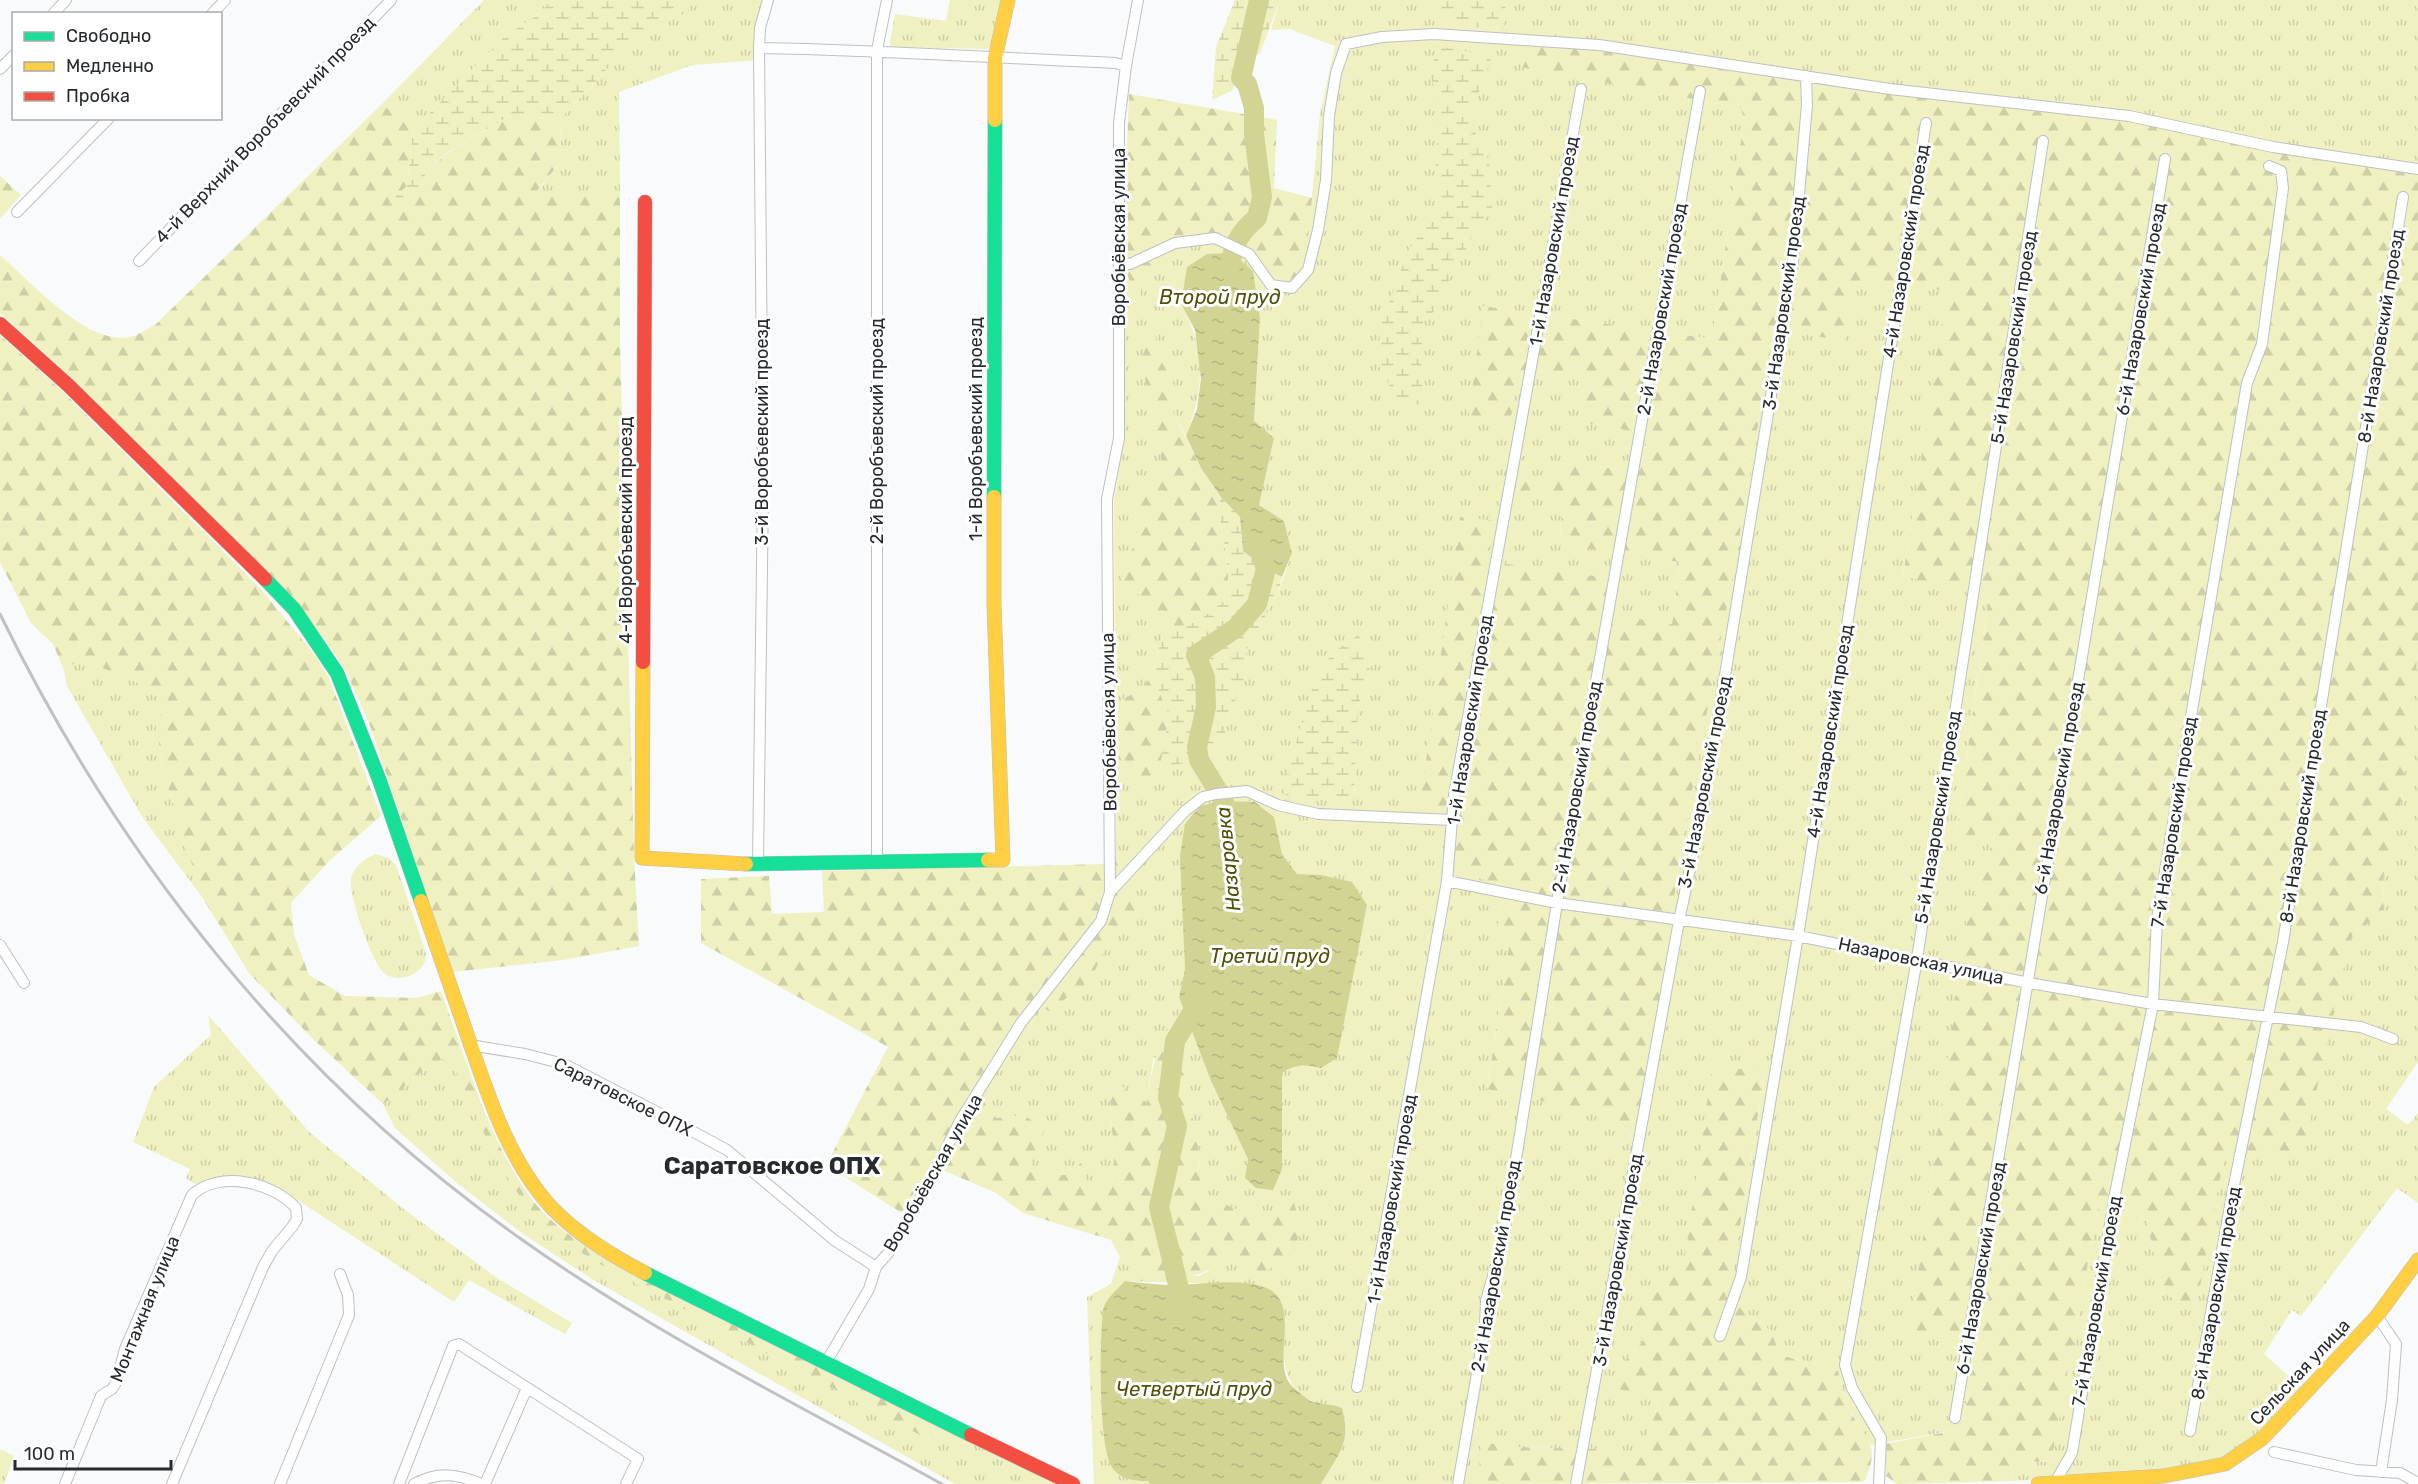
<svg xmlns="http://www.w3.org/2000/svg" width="2418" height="1484" viewBox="0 0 2418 1484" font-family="Rubik,sans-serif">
<defs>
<pattern id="grass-tufts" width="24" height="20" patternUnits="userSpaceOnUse" patternTransform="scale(1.5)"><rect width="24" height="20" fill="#eff1c0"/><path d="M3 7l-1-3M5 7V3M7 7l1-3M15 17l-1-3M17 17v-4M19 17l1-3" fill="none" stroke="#cdcfa5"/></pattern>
<pattern id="forest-firs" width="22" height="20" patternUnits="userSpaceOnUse" patternTransform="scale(1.5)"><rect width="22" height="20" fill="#eff1c0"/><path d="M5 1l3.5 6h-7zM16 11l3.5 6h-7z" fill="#cdcfa5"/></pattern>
<pattern id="wetland-marsh" width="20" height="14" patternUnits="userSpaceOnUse" patternTransform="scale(1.5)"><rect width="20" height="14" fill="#eff1c0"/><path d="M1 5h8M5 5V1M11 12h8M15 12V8" fill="none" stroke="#cdcfa5"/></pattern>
<pattern id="water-ripples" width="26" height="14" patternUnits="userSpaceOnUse" patternTransform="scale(1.5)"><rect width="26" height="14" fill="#d2d494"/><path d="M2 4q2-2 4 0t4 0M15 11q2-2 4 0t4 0" fill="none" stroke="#b4b680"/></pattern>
</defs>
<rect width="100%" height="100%" fill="#f8fafc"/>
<path fill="url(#grass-tufts)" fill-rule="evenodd" d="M484 0H553L536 16 505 36 413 130 382 104Z
M695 0H768L760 60 692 65 619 92 620 191 537 192 561 161 560 119 639 35 686 13Z
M950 0H1002L993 42 988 49 891 47 890 42 895 14 946 21Z
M1280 0H1440V11L1459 27 1503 28 1506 0H2418V169L1525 68 1741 108 1744 120 1712 339 1483 306 1520 370 1587 374 1579 422 1647 432 1640 471 1556 463 1549 486 1517 478 1562 501 1560 545 1680 561 1672 624 1613 615 1600 577 1487 561 1460 517 1447 813 1452 870 1503 885 1496 938 1509 946 1487 1088 1613 1116 1638 1145 1681 849 1732 580 1774 328 1843 341 1855 285 1948 289 1903 575 1989 597 1956 834 1995 833 1967 919 1910 1331 1975 1342 1962 1429 1871 1445 1847 1405 1838 1371 1780 1355 1771 1331 1740 1308 1733 1270 1765 1071 1713 1068 1685 1257 1661 1288 1626 1312 1643 1341 1621 1365 1660 1398 1640 1460 1597 1449 1518 1447 1482 1442 1478 1484H1321C1338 1454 1352 1444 1342 1408 1331 1403 1320 1405 1310 1400 1275 1382 1285 1341 1283 1307L1251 1285 1126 1281 1103 1309 1102 1365 1150 1484H1094L1087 1297 1111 1284 1120 1257 1139 1259 1153 1277 1199 1276 1223 1262 1239 1257 1262 1274 1288 1195 1267 1223 1202 1195 1197 1132 1184 1092 1190 1040 1153 1059 1147 1103 1120 1085 1110 1098 1114 1159 1112 1184H1088L1065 1175 1037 1173 1030 1163 1024 1115 996 1118 991 1099 977 1082 1015 1021 1031 1002 1091 980 1103 952 1139 913 1116 856 1114 500 1124 439 1123 255 1140 298 1141 281 1173 236 1219 232 1252 250 1273 277 1290 280 1305 268 1320 114 1335 46 1290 29 1271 30ZM1253 272 1260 318 1254 422 1274 438 1259 505 1284 521 1292 553 1278 593 1246 651 1247 674 1229 712 1223 744 1199 760 1160 768 1145 780 1122 700 1144 687 1152 674 1163 633 1138 594 1124 562 1138 540 1132 491 1160 481 1163 468 1141 358 1154 332 1161 360 1174 385 1173 412 1186 436C1205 387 1206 351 1181 304ZM1358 635 1373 659 1358 708 1354 797 1302 801 1282 792C1298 749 1303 698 1329 659 1335 650 1349 642 1358 635ZM1224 801 1256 802 1274 817 1282 854 1297 874 1321 875 1367 906 1359 943 1321 1068C1306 1064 1295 1064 1282 1073V1169L1246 1178 1248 1159 1211 1081 1179 996 1185 969 1184 928Z
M2418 652V1062L2386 1109 2408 1125 2418 1113V1203L2397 1188 2301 1316 2292 1310 2264 1354 2302 1388 2256 1437 2229 1456 2194 1468 2012 1481 2011 1461 2051 1462 2098 1209 2146 1220 2164 1294 2225 1152 2339 984 2353 934 2383 913 2384 865 2398 825Z
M81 659 170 696 156 724 163 770 202 897 143 818 67 686 64 670Z
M376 854 389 858 396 865 426 953C427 975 396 986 382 971 371 959 345 888 352 875 356 865 366 858 376 854Z
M208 1015 309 1132 405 1210 497 1278 572 1323 565 1334 469 1280 454 1302 279 1188C246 1176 229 1174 196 1185L186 1178 190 1169 133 1142 154 1087 211 1035Z
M461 1048 467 1064 456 1070 529 1206 552 1232 598 1263 931 1441 937 1438 930 1422 1058 1484H955L592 1279 523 1234 457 1183 395 1128 383 1104 399 1094 410 1079Z
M0 1449 14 1456 4 1484H0Z"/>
<path fill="url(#forest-firs)" d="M1528 42 1599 45 2129 116 2418 169V652L2398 825 2384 866 2383 913 2353 934 2339 984 2303 1155 2225 1152 2196 1308 2164 1294 2146 1220 2098 1209 2051 1462 2011 1461 2012 1481 1897 1484 1886 1476 1885 1444 1962 1429 1975 1342 1910 1331 1967 919 1995 834 1956 835 1989 598 1903 576 1947 290 1855 285 1844 341 1774 329 1732 580 1681 849 1639 1145 1613 1116 1487 1089 1509 946 1496 938 1503 885 1452 870 1447 813 1428 811 1421 798 1460 517 1497 521 1487 561 1600 577 1613 615 1672 624 1680 562 1560 545 1562 501 1515 490 1517 478 1549 486 1556 463 1640 471 1647 433 1579 422 1586 374 1520 370 1510 421 1469 415 1483 306 1712 339 1744 120 1741 108 1525 68 1515 55Z
M1129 94 1277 120 1274 188 1312 198 1305 268 1290 280 1273 277 1252 250 1219 232 1174 236 1141 281 1140 299 1131 287 1123 255Z
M382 104 413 130 407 186 390 202 449 152 511 115 560 119 561 161 537 191H620V343L634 856 639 946 563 960 453 972 369 723 346 671 327 642 272 576 213 520 71 377 0 313V255C30 281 87 346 130 337 138 336 148 328 155 325Z
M0 176 21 195 0 219Z
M1154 332 1161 360 1174 385 1173 412 1201 468 1221 497 1218 509 1226 553 1230 597 1198 621 1163 633 1138 594 1121 584 1124 562 1138 540 1132 491 1160 481 1163 468 1141 358Z
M0 335 61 390 259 587 314 654 329 678 381 816 330 860 291 903 294 935 309 975 345 996 416 998 441 991 461 1048 410 1079 399 1094 383 1104 314 1040 249 973 202 897 163 770 156 724 169 696 81 659 64 670 53 644 31 623 4 570 0 562Z
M1152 674 1169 715 1160 768 1145 780 1127 777 1115 731 1122 700 1144 687Z
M1116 856 1139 913 1103 952 1091 980 1049 1011 1031 1002 1015 1021 977 1082 991 1099 996 1118 1024 1115 1045 1130 1030 1163 1037 1173 1065 1175 1081 1163 1088 1184H1112L1114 1159 1110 1098 1120 1085 1147 1103C1152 1070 1156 1043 1175 1015L1190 1040 1184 1092 1197 1132 1202 1194 1267 1223 1288 1195C1296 1203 1296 1210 1298 1221 1303 1252 1285 1260 1261 1274L1239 1257C1203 1269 1195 1284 1153 1277L1139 1259 1120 1257 1111 1240 1023 1213 996 1193 931 1165 902 1213 826 1165 888 1047 701 943V879L769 876 772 914 824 912 822 871 1103 864Z
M467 1064C483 1111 503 1162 534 1202 564 1239 613 1262 653 1284 744 1333 839 1374 930 1422L937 1439 931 1441 598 1263C583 1253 566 1244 552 1232 504 1190 481 1126 456 1069Z
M1712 1068 1765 1070 1733 1270 1740 1308 1771 1331 1780 1355 1838 1371C1841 1382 1843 1394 1847 1404 1861 1438 1884 1440 1864 1482L1478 1484 1481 1442 1518 1447 1597 1449 1640 1459 1660 1399 1619 1389 1621 1365 1643 1341 1626 1312 1661 1288 1685 1257Z"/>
<path fill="url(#wetland-marsh)" d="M553 0H695L686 13 639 35 560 119 511 115 448 152 425 172 421 190 388 204 407 186 413 130 505 36 536 16Z
M1235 0H1280L1260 53 1237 68 1233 90 1212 100 1216 47Z
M1440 0H1506L1504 28 1459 27 1440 11Z
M1438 46 1492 56 1469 119 1489 161 1492 210 1471 240 1450 278 1439 307 1423 321 1421 358 1423 405 1399 402 1378 364 1380 328 1408 251 1441 204 1436 166 1439 105 1430 73Z
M1221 497 1240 517 1243 551 1266 569 1282 577 1278 593 1246 651 1247 674 1229 712 1223 744 1199 760 1160 768 1169 715 1152 674 1163 633 1198 621 1230 597 1226 553 1218 509Z
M1358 635 1373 659 1358 708 1354 797 1302 801 1281 793C1298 750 1302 696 1329 658 1336 649 1349 642 1358 635Z"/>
<path fill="url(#water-ripples)" d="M1232 253 1253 271 1260 318 1254 421 1274 438 1259 505 1284 521 1292 553 1282 577 1266 569 1243 551 1240 517 1221 497 1201 468 1186 436 1197 409 1201 379 1195 330 1181 304 1187 267 1207 254Z
M1224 801 1255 802 1274 817 1282 854 1297 874 1321 875 1352 882 1367 905 1337 1058 1321 1068C1306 1064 1295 1064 1282 1073V1169L1273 1190 1256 1188 1245 1178 1248 1159 1211 1081 1179 997 1185 969 1180 856 1185 824 1200 806Z
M1125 1281C1142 1283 1159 1285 1176 1285 1202 1285 1249 1276 1272 1291 1300 1310 1270 1367 1293 1387 1298 1391 1305 1398 1311 1401 1321 1405 1331 1403 1342 1408 1352 1444 1338 1454 1321 1484H1150L1148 1481C1136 1481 1122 1480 1114 1470 1097 1453 1100 1336 1103 1310 1105 1299 1118 1289 1125 1281Z"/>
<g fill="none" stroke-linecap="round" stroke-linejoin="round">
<path stroke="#d2d494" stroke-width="20" d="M1230 267C1233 245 1240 231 1257 218L1262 197 1254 134V108L1247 84 1241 78 1259 0
M1227 827 1224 801 1199 760 1197 747 1206 707 1205 677 1196 655 1236 628 1257 604 1266 569 1258 544
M1184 1309 1159 1207 1177 1126 1168 1098 1175 1041 1201 998"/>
<defs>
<path id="street" d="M53 14 66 0
M212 14 225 0
M759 48C878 50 996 58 1115 63L1126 66
M0 69 14 55
M17 212 109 118
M139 261 391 0
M1118 262 1130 264 1175 243 1215 238 1249 254 1271 285 1292 288 1308 270 1318 230 1326 180 1329 116 1336 73 1346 44 1382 37 1434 34 1599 45 1890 89 2129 116 2273 147 2418 169
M877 863V50L887 0
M758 865 763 492 759 48 760 28 768 0
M1447 881 1557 903 1798 936 2029 983 2153 1004 2361 1027 2393 1039
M1110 892 1185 811 1203 797 1216 794 1247 791 1278 805 1318 814 1452 820
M0 945 24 983
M470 1045 525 1054 564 1064 655 1111 727 1150 834 1240 876 1267
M2377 1316 2396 1344 2392 1400 2381 1472
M1720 1336 1741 1277 1798 936 1926 123
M825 1364 869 1289 876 1267 889 1252 932 1177 960 1121 1021 1023 1101 921 1110 892 1107 499 1119 438V123L1126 66 1138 0
M1357 1387 1447 881 1454 795 1581 89
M1955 1418 2165 159
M2190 1431 2232 1195 2283 942 2403 197
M2274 1452 2356 1470 2400 1473 2418 1483
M65 1484 101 1396 112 1389 116 1383 125 1349 192 1195C220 1169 274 1183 296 1208L297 1219 292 1227 272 1251 263 1267 172 1484
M280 1484 349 1315 348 1295 340 1274
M399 1484 453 1346 459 1344 638 1459 626 1484
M414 1484C439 1471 457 1474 482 1484
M485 1484 527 1388
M1458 1484 1485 1327 1486 1301 1503 1240 1557 903 1700 91
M1576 1484 1679 921 1705 797 1793 261 1807 105 1806 76
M1879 1484 1881 1438 1852 1388 1845 1365 1917 959 2043 141
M2054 1484 2072 1453 2115 1194 2153 1004 2157 919 2247 383 2262 344 2283 188 2281 171 2269 166"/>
<path id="fast" d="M994 497 995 120
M265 579 294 609 337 673 379 779 421 901
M746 864 988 860
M645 1273 971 1435"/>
<path id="slow" d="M995 120V58L1008 0
M643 662 642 858 746 864
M988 860H1003L994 604V497
M421 901C437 947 453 994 469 1040 489 1098 509 1161 551 1207 578 1235 611 1255 645 1273
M2038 1484 2164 1476 2225 1464 2263 1438 2377 1316 2418 1260"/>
<path id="jam" d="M0 324 68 385 265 579
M643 662 645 202
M971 1435 1073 1484"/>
</defs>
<use href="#street" stroke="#bec0c3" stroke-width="12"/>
<use href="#fast" stroke="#bec0c3" stroke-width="15"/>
<use href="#slow" stroke="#bec0c3" stroke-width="15"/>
<use href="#jam" stroke="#bec0c3" stroke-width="15"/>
<use href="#street" stroke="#fefeff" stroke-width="10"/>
<use href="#fast" stroke="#16e098" stroke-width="14"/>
<use href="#slow" stroke="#ffcf43" stroke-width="14"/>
<use href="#jam" stroke="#f24e42" stroke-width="14"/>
<path stroke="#c1c1c2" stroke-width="3" d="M0 614C121 862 295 1080 521 1239 653 1333 800 1406 942 1484"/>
</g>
<g text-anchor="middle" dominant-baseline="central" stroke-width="6" stroke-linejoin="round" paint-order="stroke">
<g font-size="18" fill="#272a2e" stroke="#fff">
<text transform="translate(265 130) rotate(-46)">4-й Верхний Воробъевский проезд</text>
<text transform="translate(1119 237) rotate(-90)">Воробьёвская улица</text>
<text transform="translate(1554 241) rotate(-80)">1-й Назаровский проезд</text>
<text transform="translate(1906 251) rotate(-81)">4-й Назаровский проезд</text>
<text transform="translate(1784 303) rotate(-82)">3-й Назаровский проезд</text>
<text transform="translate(1662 309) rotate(-80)">2-й Назаровский проезд</text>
<text transform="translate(2141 309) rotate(-80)">6-й Назаровский проезд</text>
<text transform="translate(2381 336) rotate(-81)">8-й Назаровский проезд</text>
<text transform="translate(2014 337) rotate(-81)">5-й Назаровский проезд</text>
<text transform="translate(976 429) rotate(-90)">1-й Воробъевский проезд</text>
<text transform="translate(877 431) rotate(-90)">2-й Воробъевский проезд</text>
<text transform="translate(762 432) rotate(-90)">3-й Воробъевский проезд</text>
<text transform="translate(626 530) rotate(-90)">4-й Воробъевский проезд</text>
<text transform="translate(1470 720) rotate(-81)">1-й Назаровский проезд</text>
<text transform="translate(1109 722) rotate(-91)">Воробьёвская улица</text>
<text transform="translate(1830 731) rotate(-81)">4-й Назаровский проезд</text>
<text transform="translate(1705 782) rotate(-79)">3-й Назаровский проезд</text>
<text transform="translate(1577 787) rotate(-80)">2-й Назаровский проезд</text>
<text transform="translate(2059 788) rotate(-80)">6-й Назаровский проезд</text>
<text transform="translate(2303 816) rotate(-81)">8-й Назаровский проезд</text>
<text transform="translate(1938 817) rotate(-81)">5-й Назаровский проезд</text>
<text transform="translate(2174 822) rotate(-81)">7-й Назаровский проезд</text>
<text transform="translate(1921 961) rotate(12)">Назаровская улица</text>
<text transform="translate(623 1097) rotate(27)">Саратовское ОПХ</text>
<text transform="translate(933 1173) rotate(-60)">Воробьёвская улица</text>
<text transform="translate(1392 1199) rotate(-80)">1-й Назаровский проезд</text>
<text transform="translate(1618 1260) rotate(-80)">3-й Назаровский проезд</text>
<text transform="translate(1496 1266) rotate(-80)">2-й Назаровский проезд</text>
<text transform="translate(1981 1268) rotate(-80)">6-й Назаровский проезд</text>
<text transform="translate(2216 1293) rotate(-80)">8-й Назаровский проезд</text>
<text transform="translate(2097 1301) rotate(-80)">7-й Назаровский проезд</text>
<text transform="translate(145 1309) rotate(-68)">Монтажная улица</text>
<text transform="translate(2300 1372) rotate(-47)">Сельская улица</text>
</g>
<g font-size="20" font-style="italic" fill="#515109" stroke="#fff">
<text x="1220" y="297">Второй пруд</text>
<text transform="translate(1228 859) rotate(-96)">Назаровка</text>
<text x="1270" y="956">Третий пруд</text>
<text x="1194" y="1389">Четвертый пруд</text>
</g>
<g font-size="24" font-weight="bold" fill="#272a2e" stroke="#fff">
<text x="772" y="1166">Саратовское ОПХ</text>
</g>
</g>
<rect x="12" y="12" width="210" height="108" fill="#ffffff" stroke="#a9aaab" stroke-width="1.5"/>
<rect x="24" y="32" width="30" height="9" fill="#16e098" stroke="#a9aaab" stroke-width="1.5"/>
<text x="66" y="42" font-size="18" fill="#272a2e">Свободно</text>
<rect x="24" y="62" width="30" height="9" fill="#ffcf43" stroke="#a9aaab" stroke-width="1.5"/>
<text x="66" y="72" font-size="18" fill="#272a2e">Медленно</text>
<rect x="24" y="92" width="30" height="9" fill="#f24e42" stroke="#a9aaab" stroke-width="1.5"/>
<text x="66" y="102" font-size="18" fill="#272a2e">Пробка</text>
<path d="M15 1460v9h156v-9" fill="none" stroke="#272a2e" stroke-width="3"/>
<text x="24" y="1460" font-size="18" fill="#272a2e" stroke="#ffffff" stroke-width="4.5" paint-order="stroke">100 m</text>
</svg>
